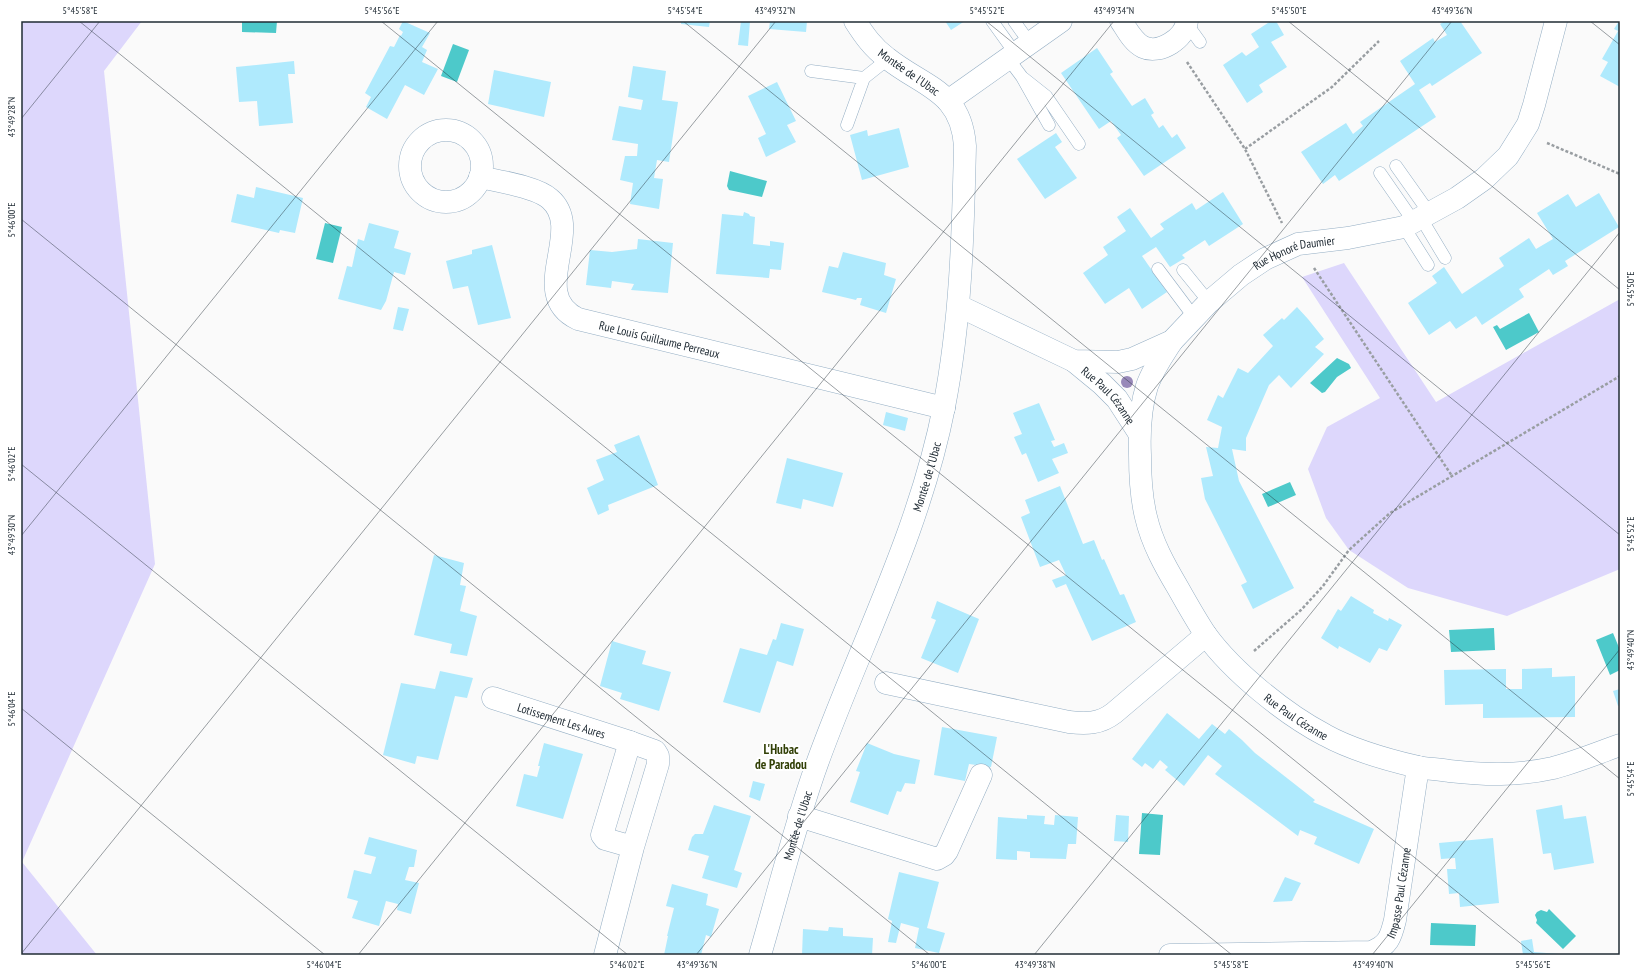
<svg xmlns="http://www.w3.org/2000/svg" width="1641" height="976" viewBox="0 0 1641 976" font-family="'PT Sans Narrow',sans-serif">
<rect width="100%" height="100%" fill="#fafafa"/>
<path fill="#ddd7fc" d="M21 21H142L104 71 155 564 22 862 97 955H21Z
M1344 263 1436 402 1620 299V569L1507 616 1408 588 1349 550 1326 518 1308 469 1327 427 1380 398 1302 277Z"/>
<path fill="#4dc9ca" d="M242 21H277L276 33 242 32Z
M453 44 469 50 457 82 441 76Z
M730 171 767 181 762 197 729 190 727 186Z
M325 223 342 227 333 263 316 259Z
M1529 313 1539 332 1506 350 1493 327 1497 325 1500 329Z
M1337 358 1349 364 1351 368 1337 377 1325 392 1322 393 1310 383Z
M1290 482 1296 495 1268 507 1262 494Z
M1494 628 1495 650 1451 652 1449 630Z
M1613 633 1620 650V670L1610 675 1596 640Z
M1142 813 1163 815 1160 855 1139 854Z
M1549 909 1576 936 1563 949 1536 923 1537 920 1535 915 1537 912 1541 910 1547 912Z
M1431 923 1476 925 1475 946 1430 945Z"/>
<path fill="#afeafd" d="M403 21 430 33 422 47 427 50 422 62 438 69 424 95 405 85 387 119 366 107 371 97 365 93 390 46 394 47 400 35 401 36 403 32 399 29Z
M681 21H710L709 27 681 24Z
M741 21H750L748 46 738 45Z
M770 21H807L806 32 769 29Z
M945 21H965L951 30Z
M1271 21H1276L1284 35 1271 42 1287 67 1259 85 1263 92 1247 103 1223 65 1242 52 1246 56 1259 47 1251 34Z
M1445 21H1460L1482 53 1432 86 1430 83 1419 90 1436 117 1339 181 1335 175 1323 184 1301 152 1346 123 1353 134 1363 126 1360 122 1415 84 1400 61 1433 38 1435 42 1447 35 1440 24Z
M1619 21H1620V87L1600 76 1608 62 1602 59 1618 31 1614 29Z
M1097 48 1113 72 1110 74 1132 106 1145 98 1154 113 1151 115 1159 128 1163 125 1172 138 1177 134 1186 148 1144 176 1117 138 1121 135 1111 121 1099 129 1061 73Z
M294 61 295 74H288L293 123 259 126 257 101 239 102 236 67Z
M633 66 666 71 662 100 678 102 669 162 657 160 654 178 663 179 659 209 630 204 633 183 620 180 625 156H637L638 144 612 140 619 106 641 110 643 100 628 97Z
M494 70 551 82 544 117 488 104Z
M777 82 796 121 787 125 796 142 766 157 758 138 766 134 748 96Z
M899 128 909 167 862 180 850 135 867 130 868 136Z
M1056 133 1062 142 1055 147 1077 178 1045 199 1017 159Z
M256 187 303 198 295 233 280 230 279 233 231 222 237 194 254 198Z
M1223 192 1243 224 1209 246 1205 240 1182 255 1185 258 1170 267 1156 247 1142 256 1167 292 1142 309 1129 288 1105 304 1083 273 1108 255 1103 247 1126 231 1117 217 1130 208 1151 238 1164 229 1160 224 1192 203 1196 210Z
M1599 193 1619 227 1565 261 1568 266 1553 275 1549 269 1519 289 1524 297 1482 325 1476 316 1456 329 1450 321 1429 335 1408 303 1437 283 1432 276 1444 267 1462 294 1504 266 1499 258 1529 238 1536 249 1553 239 1537 213 1568 194 1576 207Z
M744 212 749 214 750 216 755 217 753 244 770 246V241L784 243 781 270 770 269 769 278 716 274 722 214 743 216Z
M369 223 399 231 394 248 411 253 405 275 394 272 386 301 381 310 338 299 347 266 352 267 358 239 364 241Z
M638 239 673 243 668 293 631 290 634 284 612 281 611 288 586 285 590 250 612 252 637 249Z
M492 245 511 318 478 325 468 286 453 289 446 261 472 254V250Z
M843 252 886 263 884 275 896 279 886 313 860 305 862 298H857L856 300 822 292 829 266 838 268Z
M398 307 409 309 403 331 393 329Z
M1297 307 1308 319 1324 339 1315 347 1324 354 1291 388 1279 375 1269 385 1246 438V451L1232 449 1239 481 1294 588 1253 609 1241 585 1247 582 1205 499 1201 478 1213 476 1206 447 1218 448 1222 427 1207 420 1218 395 1223 398 1238 368 1248 373 1273 346 1263 335 1282 318 1284 320Z
M1039 403 1055 440 1051 441 1054 447 1064 443 1068 453 1052 459 1059 473 1038 482 1026 453 1022 455 1014 437 1022 434 1013 413Z
M886 412 908 418 905 431 883 425Z
M639 435 658 485 608 505 609 510 598 515 587 488 604 480 596 460 617 452 614 445Z
M787 458 843 473 833 507 803 499 801 509 776 503Z
M1060 486 1083 544 1094 540 1102 560 1104 559 1120 595 1124 594 1136 622 1092 641 1066 584 1056 588 1052 580 1066 575 1059 560 1040 567 1021 517 1030 513 1025 500Z
M434 555 464 563 460 585 466 586 460 611 477 616 467 656 450 653 452 644 414 635Z
M1351 596 1374 610 1373 613 1388 621 1389 618 1402 625 1387 651 1379 648 1370 663 1339 646 1338 649 1321 638 1338 609 1341 611Z
M937 601 979 619 958 673 921 658 936 620 931 618Z
M781 623 804 629 793 666 777 661 760 713 723 702 740 648 767 655 773 639 776 640Z
M612 641 646 651 642 664 671 672 659 711 620 699 622 693 600 686Z
M1552 668V677L1575 676V717L1483 718V704L1445 705 1444 670 1506 669V689H1522V669Z
M440 671 473 678 467 698 455 696 438 760 417 756 415 764 383 755 401 683 435 689Z
M1620 689V705L1618 706 1613 691Z
M1167 713 1199 739 1212 724 1225 734 1229 729 1242 740 1255 753 1315 800 1313 802 1374 829 1359 864 1314 844 1317 837 1300 830 1298 836 1215 774 1222 766 1208 755 1184 786 1165 770 1168 767 1160 760 1153 769 1145 763 1142 767 1132 759Z
M942 727 997 737 991 767 969 764 965 781 934 775Z
M544 743 583 754 563 819 516 806 524 774 537 777 540 766H538Z
M867 743 894 754 920 760 915 784 905 783 901 792 897 791 888 815 850 802 860 772 856 771Z
M753 781 765 784 760 801 749 797Z
M714 805 751 816 734 870 742 873 737 888 702 878 709 856 688 850 692 837 695 834H703Z
M1562 805 1564 819 1586 816 1594 863 1554 870 1551 853 1543 854 1536 810Z
M1027 815 1045 816 1044 824 1054 825 1055 815 1078 817 1076 844H1068L1066 859 1030 858V852L1017 851V860L996 859 998 817 1027 819Z
M1116 815 1129 816 1128 842 1114 841Z
M369 837 417 850 414 867H409L405 880 419 883 411 914 397 910 398 904 386 901 379 926 352 918 358 901 347 898 354 870 371 874 376 857 364 854Z
M1493 838 1499 903 1460 907 1459 893 1449 894 1447 869H1456L1455 858 1441 859 1439 843Z
M899 872 939 882 927 928 945 933 939 953 915 948 919 928 901 923 896 943 888 942 892 921 888 919Z
M1285 877 1301 883 1292 901 1273 902Z
M672 884 708 894 706 905 719 909 711 937 706 935 701 955H664L668 936H667L674 908 666 906Z
M829 927 843 928V936L873 938 872 955H802L803 929 828 931Z
M1532 939 1534 952 1559 954V955H1523L1521 941Z"/>
<g fill="none" stroke-linecap="round" stroke-linejoin="round">
<defs>
<path id="service" d="M992 21 1015 53
M1014 21 1029 42
M1187 24 1200 42
M1007 57 1022 77 1049 125
M811 71 864 78
M1022 77 1046 96 1079 144
M847 125 864 78 888 59
M1396 166 1430 214
M1380 173 1414 222
M1421 218 1445 258
M1404 227 1428 265
M1158 269 1194 317
M1183 270 1209 302"/>
<g id="minor">
<path d="M1121 21C1127 30 1133 42 1143 47 1160 55 1185 38 1187 21"/>
<path d="M948 101 1061 21"/>
<circle cx="446" cy="166" r="36"/>
<path id="s1" d="M480 177C498 181 537 187 550 199 586 230 526 294 578 319L944 408"/>
<path id="s2" d="M959 306 1074 361 1118 362 1132 359 1172 341 1209 302 1241 275 1265 259 1298 244 1348 238 1404 227 1457 198 1484 179 1508 156 1528 124 1534 105 1556 21"/>
<path id="s3" d="M1172 341C1163 355 1153 369 1147 386 1140 408 1139 432 1140 455 1140 476 1141 497 1146 517 1152 543 1165 566 1178 588 1187 604 1196 620 1206 635 1233 672 1285 714 1325 735 1352 750 1388 760 1418 767 1428 769 1438 769 1449 771 1485 775 1517 776 1553 768 1576 762 1598 753 1620 745"/>
<path id="s4" d="M1074 361 1102 384 1117 399 1139 433"/>
<path d="M886 683 1069 722C1086 724 1100 724 1114 713L1206 635"/>
<path id="s5" d="M493 698 630 742"/>
<path d="M799 816 937 859 944 855 947 851 981 775"/>
<path d="M605 955 633 847 658 764V756L655 751 630 742 602 835 605 839 633 847"/>
<path id="s6" d="M760 955C779 890 795 824 818 761 861 643 920 530 944 407 961 321 963 233 965 146 961 90 923 87 887 58 873 48 864 35 855 21"/>
<path id="s7" d="M1170 955 1371 952C1388 946 1391 937 1395 920L1418 767"/>
</g>
</defs>
<use href="#service" stroke="#94aec4" stroke-width="13"/>
<use href="#minor" stroke="#94aec4" stroke-width="23"/>
<path stroke="#999ea2" stroke-width="2.5" stroke-dasharray="3 2" stroke-linecap="butt" d="M1187 62 1245 149 1282 223
M1547 143 1620 174
M1245 149 1332 87 1379 41
M1314 268 1452 476
M1254 651 1301 610 1323 586 1349 550 1390 513 1620 376"/>
<use href="#service" stroke="#fff" stroke-width="12"/>
<use href="#minor" stroke="#fff" stroke-width="22"/>
</g>
<circle fill="#9889b9" cx="1127" cy="382" r="6"/>
<path fill="none" stroke="#212c35" stroke-width="1" stroke-opacity="0.45" d="M79 21 1232 955M381 21 1535 955M683 21 1620 779M986 21 1620 535M1288 21 1620 290M1590 21 1620 45M21 119 100 21M21 219 930 955M21 464 628 955M21 536 438 21M21 708 325 955M21 953 23 955M21 954 776 21M358 955 1114 21M696 955 1452 21M1034 955 1620 232M1372 955 1620 649"/>
<g text-anchor="middle" dominant-baseline="central" stroke-width="4" stroke-linejoin="round" paint-order="stroke">
<g font-size="12" fill="#212c35" stroke="#fff">
<text transform="translate(909 72) rotate(35)">Montée de l'Ubac</text>
<text stroke="none"><textPath href="#s2" startOffset="384">Rue Honoré Daumier</textPath></text>
<text stroke="none"><textPath href="#s1" startOffset="291">Rue Louis Guillaume Perreaux</textPath></text>
<text stroke="none"><textPath href="#s4" startOffset="49">Rue Paul Cézanne</textPath></text>
<text stroke="none"><textPath href="#s6" startOffset="507">Montée de l'Ubac</textPath></text>
<text stroke="none"><textPath href="#s3" startOffset="439">Rue Paul Cézanne</textPath></text>
<text stroke="none"><textPath href="#s5" startOffset="72">Lotissement Les Aures</textPath></text>
<text stroke="none"><textPath href="#s6" startOffset="135">Montée de l'Ubac</textPath></text>
<text stroke="none"><textPath href="#s7" startOffset="271">Impasse Paul Cézanne</textPath></text>
</g>
<g font-size="13" font-weight="bold" fill="#324007" stroke="#fff">
<text x="781" y="749">L'Hubac<tspan x="781" dy="15">de Paradou</tspan></text>
</g>
</g>
<rect width="1641" height="976" fill="none" stroke="#ffffff" stroke-width="44"/>
<rect x="22" y="22" width="1597" height="932" fill="none" stroke="#212c35" stroke-width="1.5"/>
<g font-size="10" text-anchor="middle" fill="#212c35">
<text x="80" y="14">5°45'58"E</text>
<text x="382" y="14">5°45'56"E</text>
<text x="685" y="14">5°45'54"E</text>
<text x="775" y="14">43°49'32"N</text>
<text x="987" y="14">5°45'52"E</text>
<text x="1114" y="14">43°49'34"N</text>
<text x="1289" y="14">5°45'50"E</text>
<text x="1452" y="14">43°49'36"N</text>
<text transform="translate(11 117) rotate(-90)" y="4">43°49'28"N</text>
<text transform="translate(11 220) rotate(-90)" y="4">5°46'00"E</text>
<text transform="translate(1630 289) rotate(-90)" y="4">5°45'50"E</text>
<text transform="translate(11 464) rotate(-90)" y="4">5°46'02"E</text>
<text transform="translate(1630 534) rotate(-90)" y="4">5°45'52"E</text>
<text transform="translate(11 535) rotate(-90)" y="4">43°49'30"N</text>
<text transform="translate(1630 650) rotate(-90)" y="4">43°49'40"N</text>
<text transform="translate(11 709) rotate(-90)" y="4">5°46'04"E</text>
<text transform="translate(1630 779) rotate(-90)" y="4">5°45'54"E</text>
<text x="324" y="968">5°46'04"E</text>
<text x="627" y="968">5°46'02"E</text>
<text x="697" y="968">43°49'36"N</text>
<text x="929" y="968">5°46'00"E</text>
<text x="1035" y="968">43°49'38"N</text>
<text x="1231" y="968">5°45'58"E</text>
<text x="1373" y="968">43°49'40"N</text>
<text x="1533" y="968">5°45'56"E</text>
</g>
</svg>
